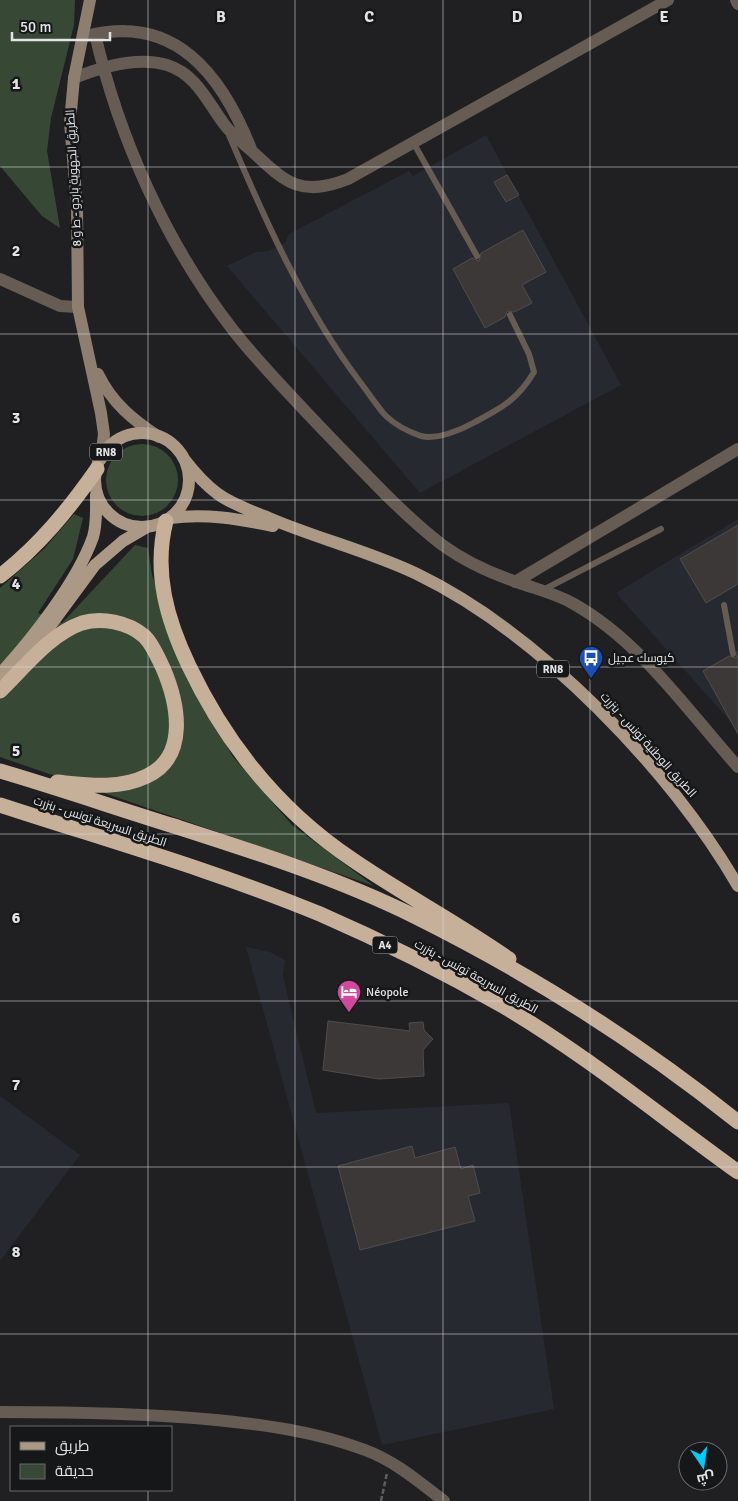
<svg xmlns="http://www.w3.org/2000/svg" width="738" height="1501" viewBox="0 0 738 1501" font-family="Signika,Cairo,sans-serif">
<rect width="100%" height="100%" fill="#202023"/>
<path fill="#272931" d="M486 135 621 385 420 493 227 266 256 252 268 251 285 243 289 234 409 171 413 176Z
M738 519V730L616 593Z
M246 947 270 952 285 960 283 976 316 1113 509 1103 554 1409 382 1445Z
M0 1096 80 1155 0 1261Z"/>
<path fill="#374935" d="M0 0H75L74 25 51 118 47 151 60 228 42 216 0 166Z
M106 480a36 36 0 1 1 72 0a36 36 0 1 1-72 0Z
M74 514 83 518 73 559 38 613 62 623 135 545 148 548 152 575 191 684 233 757 292 825 374 886 0 757V588L44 549Z"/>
<path fill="#3c3838" stroke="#504c4c" d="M507 175 519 195 506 202 494 182Z
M523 230 546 272 522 285 532 303 514 312 507 311 505 317 485 328 453 269 472 258 479 261 481 253Z
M738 525V584L706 603 680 559Z
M738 651V734L703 671 729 656 736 658Z
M328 1021 410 1031 409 1023 423 1022 424 1030 433 1039 423 1050 424 1076 379 1079 323 1070Z
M412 1146 415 1158 455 1147 461 1169 473 1165 480 1193 468 1196 475 1221 360 1250 338 1166Z"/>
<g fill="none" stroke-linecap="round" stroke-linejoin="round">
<path stroke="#5e5e60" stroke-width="2.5" stroke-dasharray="5 2.5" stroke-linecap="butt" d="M381 1501 387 1473"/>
<path stroke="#665c53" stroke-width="6" d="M229 135C265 220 304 308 360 382 368 392 376 405 385 415 394 424 409 432 421 436 437 440 461 430 475 422 502 408 518 399 534 372L529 354 510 315
M413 142 477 256
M543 590 661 529
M724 605 733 654"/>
<path stroke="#665c53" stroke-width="12" d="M736 0 738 4
M95 34C119 139 167 245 233 330 262 367 296 401 328 435 364 472 400 512 441 544 464 561 490 573 517 582 536 589 557 594 574 604 641 642 687 710 738 767
M87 36C175 13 222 75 251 149
M74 78C101 67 138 56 167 65 196 74 207 101 224 124 232 135 244 144 254 153 287 184 302 197 348 179L668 0
M0 279 60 306 78 307
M515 582 738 449
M0 1412C72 1412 144 1413 216 1420 267 1425 317 1432 365 1450 395 1461 419 1482 444 1501"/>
<path stroke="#8d7e6f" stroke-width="12" d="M90 0 74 78 70 122 77 207 78 307 101 413 104 434 101 459
M98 374C112 403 133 420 159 437"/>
<path stroke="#ac9985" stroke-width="12" d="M95 480a47 47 0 1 1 94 0a47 47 0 1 1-94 0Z
M184 459C194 472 204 484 218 494 233 505 252 511 269 518 318 539 369 551 417 574 539 633 671 770 738 886
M170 518C206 513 238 519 273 526
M28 656 95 565 123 541 147 527
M0 674C32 639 77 582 93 537 97 524 96 509 96 495"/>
<path stroke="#c7b099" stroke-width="15" d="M166 521C153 572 167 620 189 666 226 744 281 812 353 860 404 895 458 923 509 959
M0 576C39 546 69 509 97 469
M0 691C24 668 50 634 82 623 101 617 128 622 144 636 152 643 158 658 163 668 178 703 189 756 147 776 118 790 87 785 57 782
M0 771C58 788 116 808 174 826 255 852 337 878 414 916 529 973 638 1042 738 1122
M0 805C107 840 216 871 320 914 382 941 444 972 503 1006 586 1055 660 1116 738 1172"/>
</g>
<path fill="none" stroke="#e4e4e6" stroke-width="1" stroke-opacity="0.55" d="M148 0V1427M295 0V1501M443 0V1501M590 0V1501M0 167H738M0 334H738M0 500H738M0 667H738M0 834H738M0 1001H738M0 1167H738M0 1334H738M148 1490V1501"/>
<defs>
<symbol id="bus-pin" viewBox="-11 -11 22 30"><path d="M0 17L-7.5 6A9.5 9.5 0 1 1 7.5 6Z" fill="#1a4fb4" stroke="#161719"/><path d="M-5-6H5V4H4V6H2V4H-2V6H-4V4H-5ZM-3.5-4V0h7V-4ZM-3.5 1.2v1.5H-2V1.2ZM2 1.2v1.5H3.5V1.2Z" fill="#fff"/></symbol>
<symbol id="hotel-pin" viewBox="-11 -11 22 30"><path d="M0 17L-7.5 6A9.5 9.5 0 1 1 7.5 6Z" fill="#d1479c" stroke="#161719"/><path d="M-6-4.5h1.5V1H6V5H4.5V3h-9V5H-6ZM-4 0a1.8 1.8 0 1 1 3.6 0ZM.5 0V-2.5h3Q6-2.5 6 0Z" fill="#fff"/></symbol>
</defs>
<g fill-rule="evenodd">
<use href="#bus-pin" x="577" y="644" width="28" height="38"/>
<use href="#hotel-pin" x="335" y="978" width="28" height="38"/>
</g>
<g text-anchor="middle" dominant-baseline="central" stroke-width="5" stroke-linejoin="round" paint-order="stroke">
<g fill="#161719" stroke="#a6a6a8" stroke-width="1">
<rect x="90" y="443.5" width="32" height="17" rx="4"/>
<rect x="537" y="660.5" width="32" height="17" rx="4"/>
<rect x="372.5" y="936.5" width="25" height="17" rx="4"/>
</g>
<g font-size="11" font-weight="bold" fill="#e4e4e6">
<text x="106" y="452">RN8</text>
<text x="553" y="669">RN8</text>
<text x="385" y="945">A4</text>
</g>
<g font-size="12" fill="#e4e4e6" stroke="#161719">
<text transform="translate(74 178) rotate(-93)">الطريق الجهوية باردو - ط و 8</text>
<text transform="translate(648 745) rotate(48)">الطريق الوطنية تونس - بنزرت</text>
<text transform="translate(100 822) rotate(18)">الطريق السريعة تونس - بنزرت</text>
<text transform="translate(476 977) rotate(29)">الطريق السريعة تونس - بنزرت</text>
</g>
<g font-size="12" fill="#e4e4e6" stroke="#161719" text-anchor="start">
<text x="608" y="658">كيوسك عجيل</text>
<text x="366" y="992">Néopole</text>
</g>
</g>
<g font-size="16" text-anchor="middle" font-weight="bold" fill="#e4e4e6" stroke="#161719" stroke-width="5" stroke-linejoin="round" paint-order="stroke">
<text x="221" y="22">B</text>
<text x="369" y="22">C</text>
<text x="517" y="22">D</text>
<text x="664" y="22">E</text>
<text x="16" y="89">1</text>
<text x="16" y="256">2</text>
<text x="16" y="423">3</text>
<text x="16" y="589">4</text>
<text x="16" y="756">5</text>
<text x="16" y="923">6</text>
<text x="16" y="1090">7</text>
<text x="16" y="1257">8</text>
</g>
<rect x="10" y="1426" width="162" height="65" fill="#161719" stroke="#68696b"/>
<rect x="20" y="1442" width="25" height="8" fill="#ac9985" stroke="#68696b"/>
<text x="55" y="1451" font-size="15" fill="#e4e4e6">طريق</text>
<rect x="20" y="1464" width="25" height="15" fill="#374935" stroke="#68696b"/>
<text x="55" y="1476" font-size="15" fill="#e4e4e6">حديقة</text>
<g transform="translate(703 1466) rotate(167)"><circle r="24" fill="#161719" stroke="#68696b"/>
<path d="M0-4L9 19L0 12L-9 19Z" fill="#01cbf9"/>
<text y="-8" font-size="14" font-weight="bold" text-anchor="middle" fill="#e4e4e6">ش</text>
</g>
<path d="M12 32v8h98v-8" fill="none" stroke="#e4e4e6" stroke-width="2.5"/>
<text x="20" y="32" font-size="15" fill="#e4e4e6" stroke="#161719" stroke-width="4" paint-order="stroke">50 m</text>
</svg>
